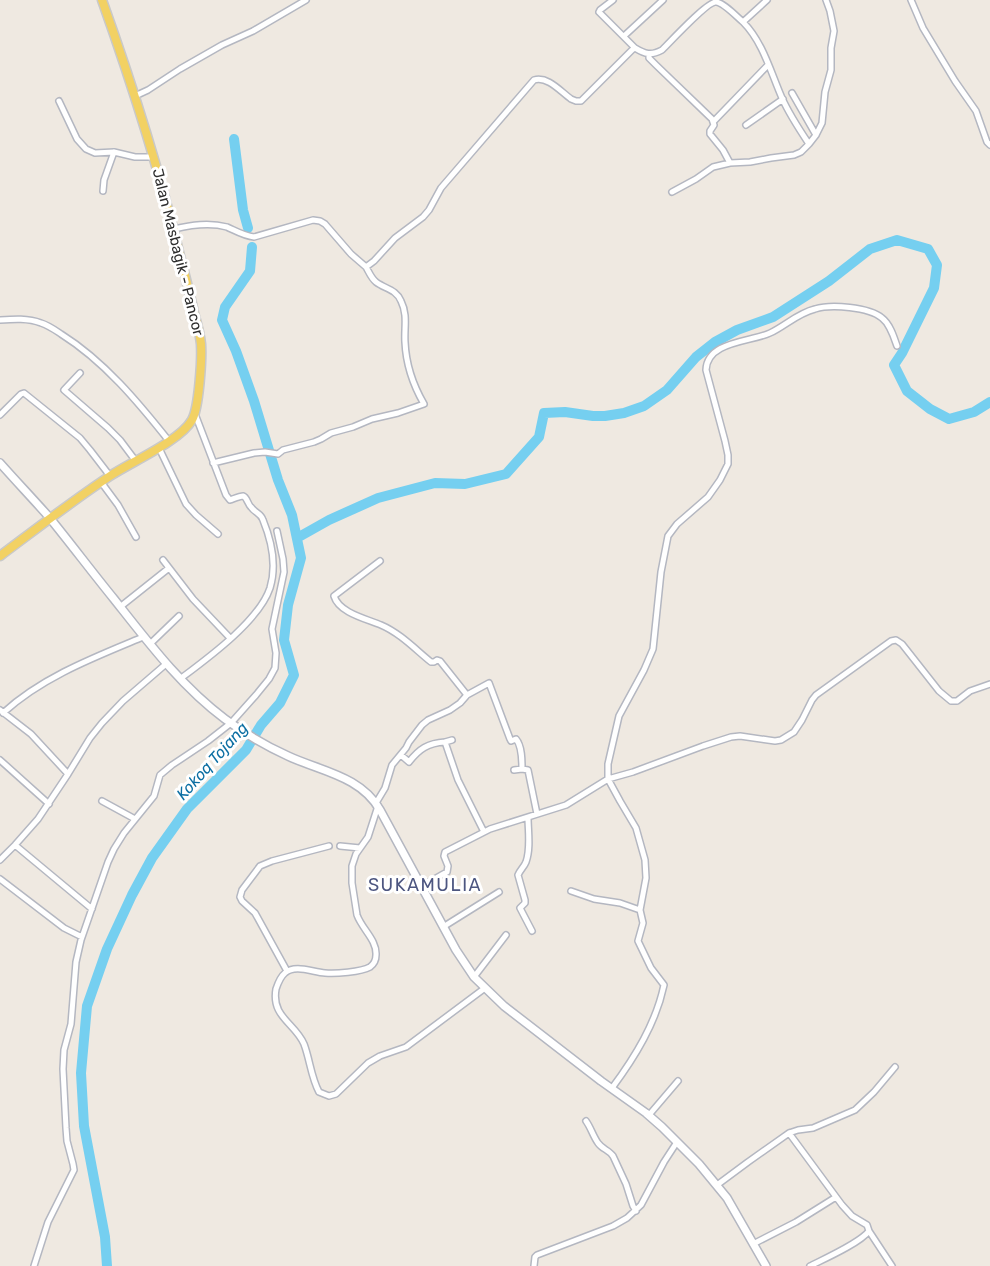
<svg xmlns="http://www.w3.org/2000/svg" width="990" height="1266" viewBox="0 0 990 1266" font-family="Rubik,sans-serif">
<rect width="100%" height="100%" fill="#efe9e1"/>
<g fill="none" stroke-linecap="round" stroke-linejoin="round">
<path stroke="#75cff0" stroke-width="10" d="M234 139 243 210 248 228
M297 538 329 520 378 498 435 483 465 484 506 474 539 437 544 413 565 412 593 416H605L624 413 644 406 667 390 696 357 715 342 737 330 773 317 829 281 870 249 897 240 928 249 937 265 934 288 902 353 894 365 907 391 930 409 949 419 974 412 990 402
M107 1266 105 1237 84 1126 81 1073 87 1006 107 949 132 895 152 858 187 809 246 750 261 725 280 703 294 675 284 640 288 605 301 558 292 515 278 480 254 401 236 351 222 320 225 307 250 271 252 247"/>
<defs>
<path id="minor" d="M613 0 600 10 599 12 635 48
M911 0 923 28 955 81 976 111 987 142 990 145
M624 36 663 0
M649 55V58L656 65 712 119 714 125 710 131V134L723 150 730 163 750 162 771 158 794 155 801 152 809 144C799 129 789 114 782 98 771 73 763 42 743 22L767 0
M792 93 816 135
M135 96 148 90 180 69 222 45 253 31 306 0
M59 101 77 139 86 149 95 153 114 152 135 157H154
M714 121 768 65
M746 125 783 99
M809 144 816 135 822 123 825 92 831 70V48L834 31 830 11 826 0
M103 191 104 180 114 152
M672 192 696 179 713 167 730 163
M174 229C191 225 209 222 227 227 236 231 244 236 254 237L313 220 320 221 325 224 351 254 366 267 374 261 395 238 423 217 429 210 441 188 534 80C548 76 560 91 571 99L576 101H581L632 50 635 48C645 54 651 56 662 50 670 42 708 1 716 2 723 2 737 17 743 22
M0 320C14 319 28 318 41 323 48 325 55 330 61 334 104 361 138 402 169 441
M80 373 64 390 108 428 120 440 135 460
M0 415 21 394 24 393 80 438 90 450 110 476
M159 448 186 504 196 515 218 534
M213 463 254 453 265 452 278 454 283 450 314 442 321 439 331 433 353 427 372 419 398 413 424 404C413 385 406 365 405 342 404 328 408 315 401 301 396 289 385 289 376 282 371 278 369 272 366 267
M101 482 118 505 136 537
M163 560 193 599 230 638
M380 561 334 596C339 613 367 619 381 625 400 633 416 650 431 662H434L437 660 440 661 467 695 489 683 510 739 511 741 516 739C522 746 522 760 522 769L514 770
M120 607 169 568
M150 644 179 616
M180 679C208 658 259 621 270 588 277 565 272 542 263 520 261 513 255 513 251 507 248 505 247 497 243 496 240 496 233 499 230 500L226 495 195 414
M0 710 31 734 68 774
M3 713C42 677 95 657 143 637
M452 740 445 742 458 780 484 832
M401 755 409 762C419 749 428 743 445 742
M0 760 49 804
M522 769 528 770 537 814
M102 801 135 819
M376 803 385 788 392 765 406 748 409 742 422 725 428 720 450 710 460 703 467 695
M378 806 368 837 356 854 352 866V883L357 915C362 929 377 940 376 955 376 960 374 964 370 967 361 972 335 974 325 973 312 972 295 964 285 973 280 977 278 983 276 989 271 1017 295 1023 304 1044 310 1060 311 1077 319 1092L329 1096 336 1094 368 1063 380 1056 406 1047 485 988
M528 817C528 831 531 848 526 862 524 867 520 870 518 875L525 900V903L520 908 532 931
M15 845 92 909
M340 846 360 848
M0 860 15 845 38 819 68 774 90 738 102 723 123 701 166 664
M0 879 64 928 82 937
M422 886 447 872 448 866 444 856 445 852 490 829 566 805 608 779 633 772 703 746 731 737 740 736 775 741 781 740 794 732 802 720 812 700 816 695 891 641 896 640 902 644 939 691 951 701H957L970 691 990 684
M571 891 594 899 620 903 640 910
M443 927 499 892
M287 971 255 913 242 901 240 897 242 890 260 866 272 861 329 846
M474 977 506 935
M612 1088C635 1057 656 1023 664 985L651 968 638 941 643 923 640 910 646 878 645 860 636 828 620 801 608 779V764L619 716 644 670 653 649 661 572 668 536 677 524 708 497 720 480 728 464V455L725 441 706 370C707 341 751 342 770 333 785 326 798 313 815 309 831 304 869 307 882 318 890 324 894 337 897 346
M649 1115 678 1081
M586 1121C591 1128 593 1136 598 1143 602 1149 609 1150 613 1156L626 1184 633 1206 636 1211
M789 1133 842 1205 852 1216 867 1225 869 1231 892 1266
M717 1185 748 1162 789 1133 798 1130 813 1128 855 1110 874 1092 895 1067
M753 1244 796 1222 836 1197
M34 1266 48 1222 74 1170 73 1164 67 1141 66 1128 63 1069 64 1050 71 1024 76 962 81 940 108 862 114 849 124 833 154 796 160 775 172 765 208 741 231 723 256 695 269 679 275 668 276 653 272 629 284 572 283 559 277 531
M534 1266 535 1257 537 1255 613 1226 627 1218 641 1205 664 1162 677 1142
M810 1266C824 1259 860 1243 869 1231"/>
<path id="tertiary" d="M0 463C16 481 33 499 49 517 71 544 92 572 114 599 148 642 181 686 225 719 244 733 266 746 288 756 320 771 361 776 380 810L456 950 474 977 504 1006 601 1081 646 1113 662 1127 699 1164 727 1198 766 1266"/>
<path id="primary" d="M0 556C36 529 72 501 110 476 131 462 180 441 192 420 199 408 202 359 201 344 200 334 197 323 194 313 190 294 185 275 180 256 159 169 132 84 102 0"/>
</defs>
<use href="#minor" stroke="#b4b7c1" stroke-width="8"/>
<use href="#tertiary" stroke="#b4b7c1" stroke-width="10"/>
<use href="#primary" stroke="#c9c9c9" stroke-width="11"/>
<use href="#minor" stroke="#fff" stroke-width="5"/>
<use href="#tertiary" stroke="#fff" stroke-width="7"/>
<use href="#primary" stroke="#f2d163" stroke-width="8"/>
</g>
<g text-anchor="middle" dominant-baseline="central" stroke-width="6" stroke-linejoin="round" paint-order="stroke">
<g font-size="15" fill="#2e2e2e" stroke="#fff">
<text transform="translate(178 252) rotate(76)">Jalan Masbagik - Pancor</text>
</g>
<g font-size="16" font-style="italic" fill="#0d6fa3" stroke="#fff">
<text transform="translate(212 761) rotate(-48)">Kokoq Tojang</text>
</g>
<g font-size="18" letter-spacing="1.5" fill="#4d5680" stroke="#fff">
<text x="425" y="885">SUKAMULIA</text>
</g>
</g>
</svg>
